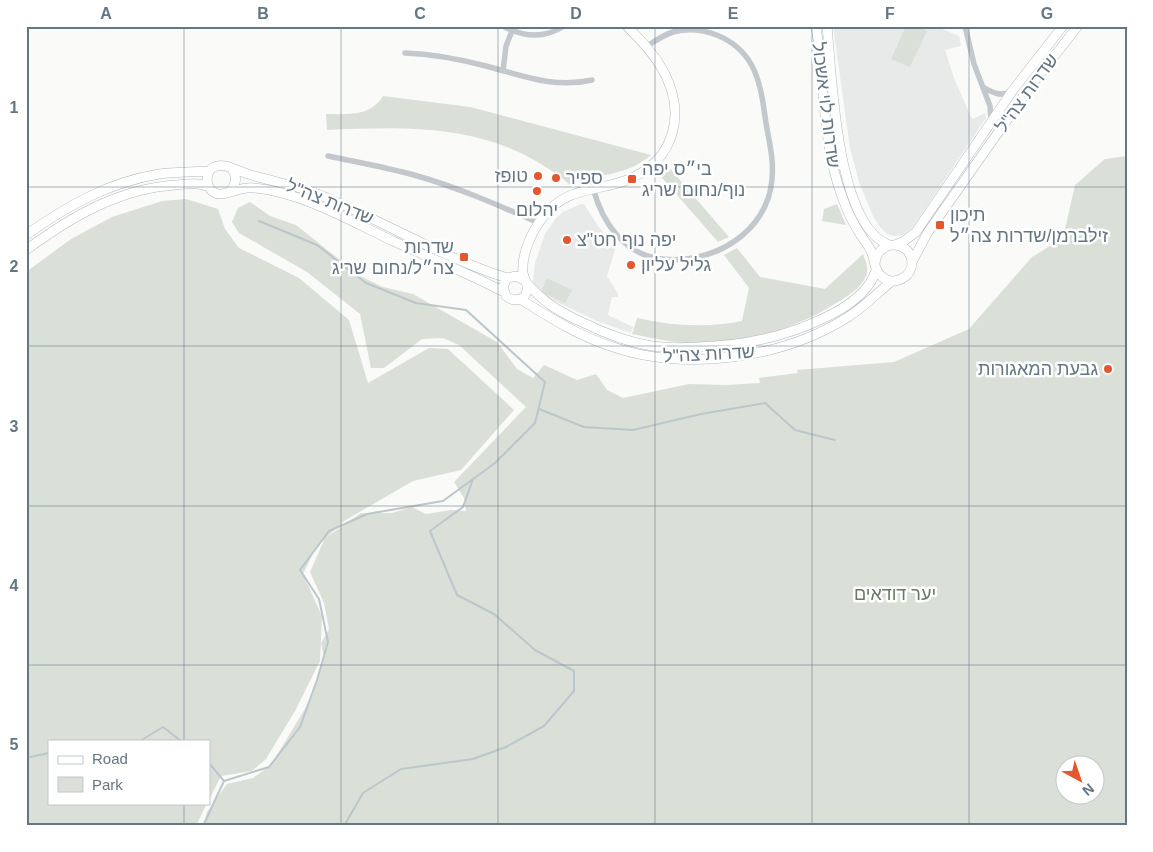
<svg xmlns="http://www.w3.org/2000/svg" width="1153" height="852" viewBox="0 0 1153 852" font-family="Helvetica,'Noto Sans Hebrew',sans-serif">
<rect width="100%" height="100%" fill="#fafaf8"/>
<path fill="#e8e9e9" d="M833 26H935L959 36 961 46 945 50 954 78 972 119 985 113 986 118 913 227 902 235 894 236 887 234 880 227 873 216 859 182 850 148Z
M581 204H584L598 226 616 247 607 276 618 294V297H612L608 315 633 327 631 333 597 321 542 295 534 285 533 281 535 263 545 234 556 218 563 212Z"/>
<path fill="#dadfd7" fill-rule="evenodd" d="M906 26H916L927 31 910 67 891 59Z
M383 96 470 107 651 155C624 178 600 172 569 184 497 124 416 126 327 130L326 114C348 114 370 117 383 96Z
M1127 156V826H204L207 812 227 784 253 778 271 765 312 697 324 658 321 643 329 629 324 603 310 572 324 540 316 547 303 574 322 616 320 661 295 711 266 759 252 771 221 776 209 800V741H49V803H207L196 826H26V272L71 239 112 217 162 201 186 199 218 209 225 229 239 248 299 278 349 320 368 383 429 348 448 349 514 410 461 470 413 481 344 521 327 537 361 513H392L412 507 426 514 451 510 466 511 464 498 454 482 526 407 459 345 443 338 422 339 384 368H371L360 314 307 272 239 233 232 222 238 208 250 202 270 216 296 225 360 276 383 287 413 294 497 342 517 369 533 378 544 365 577 380 596 374 607 390 623 398 689 384 726 385 760 383 759 378 798 373 797 370 894 362 969 329 1032 257 1063 238 1075 185 1105 159ZM1066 764H1096V794H1066Z
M666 164 729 237 718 242 657 172Z
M837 204 846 225 822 221 824 209Z
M737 248 760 277 825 289 863 254C866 262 869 269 866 276 861 288 848 296 838 302 798 327 752 343 704 344 680 344 656 339 632 334L637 318C672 326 707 328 742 321L749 288 724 255Z
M547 278 572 290 565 303 541 292Z"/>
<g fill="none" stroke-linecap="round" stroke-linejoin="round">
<path stroke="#bbc7cb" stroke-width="2" d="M539 409 584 427 633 430 701 414 765 403 795 430 835 440
M140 741 163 727 181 741
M26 758 49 753
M209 763 223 780
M203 826 224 781 269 767 300 727 317 680 328 642 319 599 300 570 329 531 367 514 443 501 495 463 535 423 545 382 466 310 416 303 366 283 317 245 259 221
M344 826 363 793 401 769 473 759 506 747 544 726 574 691V671L535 650 494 614 457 595 430 531 463 507 473 479"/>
<defs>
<path id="secondary" d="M815 26C820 40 819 57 821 72 825 115 827 158 843 199 847 211 853 223 860 234 864 240 869 246 872 253 875 261 874 271 882 277 888 282 897 282 903 278 909 275 912 268 912 262 910 239 877 239 875 264
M827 26C832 76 836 225 889 245
M230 191C237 184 237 177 232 169
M26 235C67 206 109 182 159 174 176 172 193 172 209 171
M895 245 904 241 916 232 1013 90 1063 26
M26 250C71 217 118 189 175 185 186 184 198 182 209 187
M912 262 928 232 1033 83 1078 26
M524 280 516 276 507 278 503 287 506 296C513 302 524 301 527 291 529 285 524 279 523 273 521 255 532 231 543 217 567 186 596 192 627 180 677 160 687 110 661 67 652 51 639 39 627 26
M526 282C544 303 559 312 584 323 606 334 628 342 652 346 667 348 682 348 697 347 741 346 782 338 822 319 844 309 869 294 876 270
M504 292C468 273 430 258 393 241 350 221 304 193 255 188 241 186 234 193 222 194 207 195 203 177 212 168 224 161 236 171 248 174 274 182 300 186 325 197 386 223 444 258 507 278
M520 299C549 317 577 335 610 346 684 372 782 359 848 317 864 307 877 293 892 281"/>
</defs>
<use href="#secondary" stroke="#b3babf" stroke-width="10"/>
<path stroke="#c3c8cc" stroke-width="5.5" d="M503 26C523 37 544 39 564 26
M965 26 974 64 990 106 991 121
M405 53C432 54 459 59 486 66 521 75 554 89 592 80
M503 71 506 46 512 31
M983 87C993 93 1001 97 1011 91
M328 156C356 162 385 167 414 175 457 187 498 205 539 223
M593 188C602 222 624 255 662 259 713 265 768 232 772 179 774 160 769 141 766 123 763 103 761 82 751 64 736 38 702 24 673 32 663 35 655 41 646 47"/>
<use href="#secondary" stroke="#fff" stroke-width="9"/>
</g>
<path fill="none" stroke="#657683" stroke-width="1" stroke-opacity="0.55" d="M184 26V741M341 26V826M498 26V826M655 26V826M812 26V826M969 26V826M26 187H1127M26 346H1127M26 506H1127M26 665H1127M184 803V826"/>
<g fill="#e4572e" stroke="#fff" stroke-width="2">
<circle cx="538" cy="176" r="5"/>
<circle cx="556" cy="178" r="5"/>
<rect x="627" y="174" width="10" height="10" rx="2.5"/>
<circle cx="537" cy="191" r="5"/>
<rect x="935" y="220" width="10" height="10" rx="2.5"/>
<circle cx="567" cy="240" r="5"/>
<rect x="459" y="252" width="10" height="10" rx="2.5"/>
<circle cx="631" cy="265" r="5"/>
<circle cx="1108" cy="369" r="5"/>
</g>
<g text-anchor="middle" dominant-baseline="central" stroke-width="5" stroke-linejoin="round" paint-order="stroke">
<g font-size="18" fill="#657683" stroke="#fff">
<text transform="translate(1027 93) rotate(-54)">שדרות צה"ל</text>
<text transform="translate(826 105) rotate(83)">שדרות לוי אשכול</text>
<text transform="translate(330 202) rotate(22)">שדרות צה"ל</text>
<text transform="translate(709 354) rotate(-3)">שדרות צה"ל</text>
</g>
<g font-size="18" fill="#657683" stroke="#fff" text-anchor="start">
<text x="642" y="169">בי״ס יפה<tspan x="642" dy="21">נוף/נחום שריג</tspan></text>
<text x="528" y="176" text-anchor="end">טופז</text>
<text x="566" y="178">ספיר</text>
<text x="537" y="210" text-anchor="middle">יהלום</text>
<text x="950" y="215">תיכון<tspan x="950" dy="21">זילברמן/שדרות צה״ל</tspan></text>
<text x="577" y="240">יפה נוף חט"צ</text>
<text x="454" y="247" text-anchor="end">שדרות<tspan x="454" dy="21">צה״ל/נחום שריג</tspan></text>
<text x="641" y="265">גליל עליון</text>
<text x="1098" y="369" text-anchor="end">גבעת המאגורות</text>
</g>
<g font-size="18" fill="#687a64" stroke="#fff">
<text x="895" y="594">יער דודאים</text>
</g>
</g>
<rect width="1153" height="852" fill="none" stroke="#ffffff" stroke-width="55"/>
<rect x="48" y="740" width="162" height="65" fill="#ffffff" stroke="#c1c8cd"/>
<rect x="58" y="756" width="25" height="8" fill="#ffffff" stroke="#c1c8cd"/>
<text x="92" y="764" font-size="15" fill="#657683">Road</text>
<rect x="58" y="777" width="25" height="15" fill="#dadfd7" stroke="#c1c8cd"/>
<text x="92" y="790" font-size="15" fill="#657683">Park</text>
<g transform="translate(1080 780) rotate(140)"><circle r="24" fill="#ffffff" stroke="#c1c8cd"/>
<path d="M0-4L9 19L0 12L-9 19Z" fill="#e4572e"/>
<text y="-8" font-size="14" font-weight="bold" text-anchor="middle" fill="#657683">N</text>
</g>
<rect x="28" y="28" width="1098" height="796" fill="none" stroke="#657683" stroke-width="2"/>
<g font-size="16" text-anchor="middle" font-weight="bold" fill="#657683">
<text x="106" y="19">A</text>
<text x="263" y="19">B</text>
<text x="420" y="19">C</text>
<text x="576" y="19">D</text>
<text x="733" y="19">E</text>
<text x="890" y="19">F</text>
<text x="1047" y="19">G</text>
<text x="14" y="113">1</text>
<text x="14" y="272">2</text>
<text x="14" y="432">3</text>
<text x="14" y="591">4</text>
<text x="14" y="750">5</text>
</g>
</svg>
